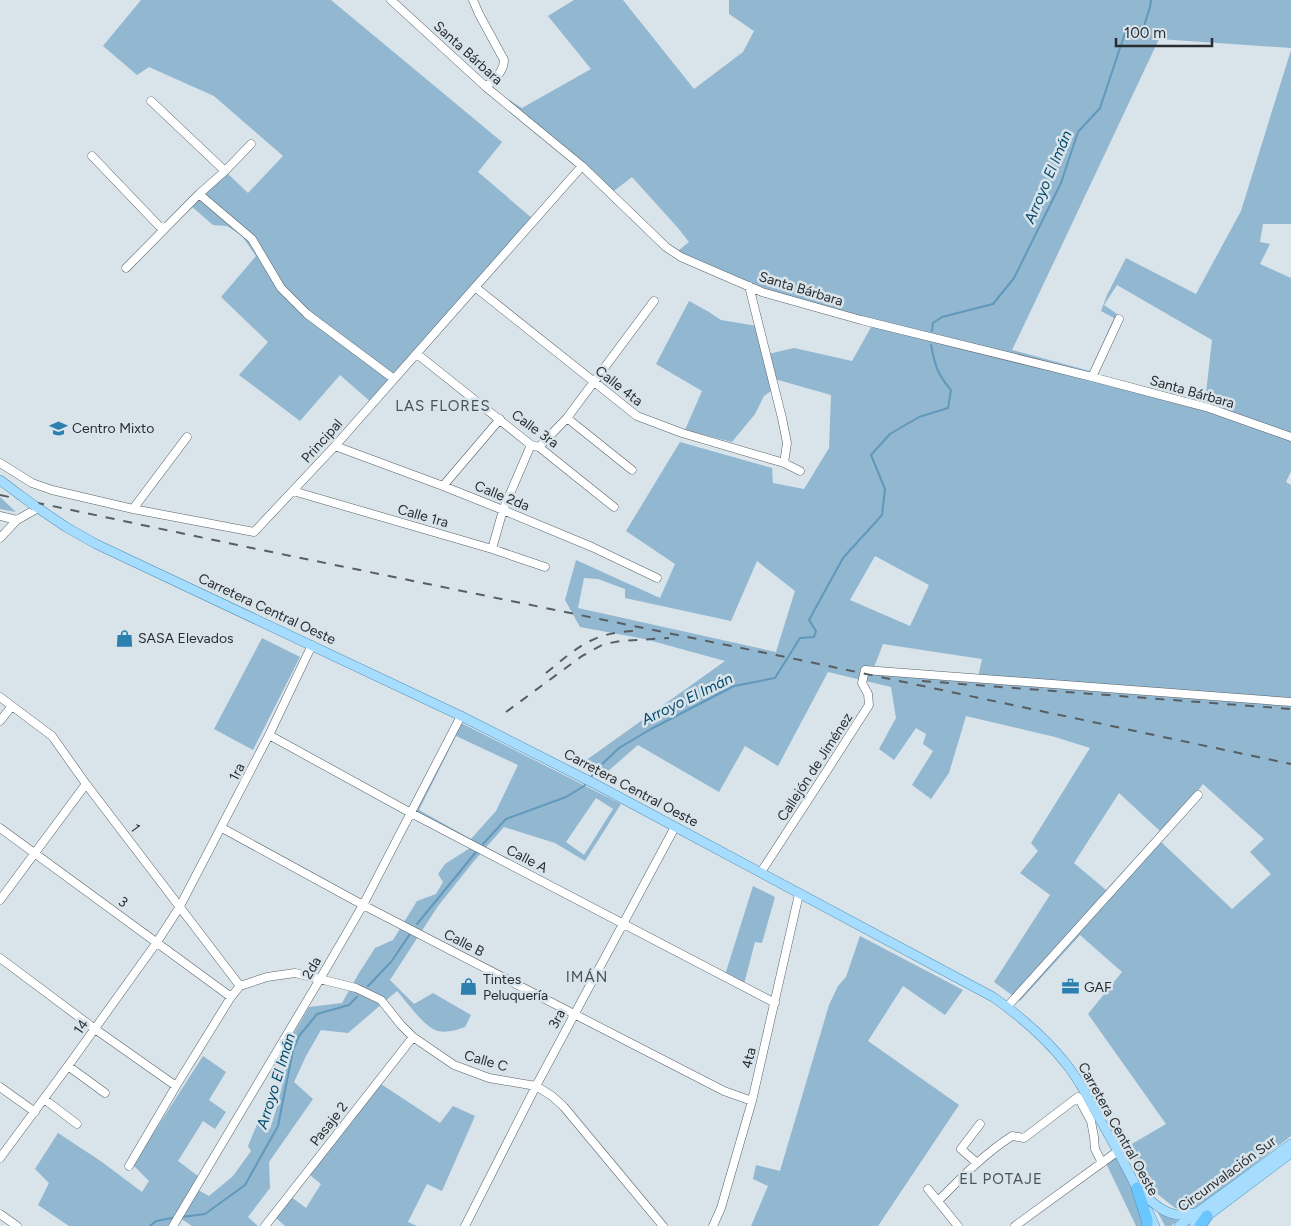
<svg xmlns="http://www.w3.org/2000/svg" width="1291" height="1226" viewBox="0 0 1291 1226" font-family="Figtree,sans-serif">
<rect width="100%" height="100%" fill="#d8e3ea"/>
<path fill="#91b7d1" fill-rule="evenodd" d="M141 0H331L502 142 478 172 533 219 372 403 340 375 300 421 239 375 268 342 221 297 256 256 242 236 227 226 213 225 191 206 225 171 248 193 283 156 214 96 149 67 137 75 103 46Z
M574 0H623L694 89 743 52 754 31 729 14V0H1291V48L1159 39 1044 283 1012 350 1090 371 1114 318 1101 311 1107 295 1126 258 1196 294 1241 211 1291 50V224H1263L1260 242 1270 244 1260 264 1291 278V471L1286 482 1291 485V1136L1202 1205 1190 1210 1175 1208 1155 1192 1125 1148 1166 1124 1088 1014 1122 972 1080 935 1020 1001 994 982 1050 895 1020 873 1038 851 1031 843 1090 748 1055 737 966 716 949 773 931 799 912 785 933 751 923 744 926 734 916 728 894 760 879 749 896 718 891 687 828 672 778 766 745 746 719 792 638 745 607 772 585 761 725 661 645 639 580 627 565 600 576 560 660 598 675 564 626 531 680 442 772 468 773 483 804 489 829 448 831 395 771 378 774 389 764 396 755 414 732 442 685 430 702 391 656 364 689 301 709 312 721 320 757 326 764 355 794 348 852 361 874 322 765 289 678 251 689 242 678 228 632 177 610 194 493 90 522 108 591 69 548 16ZM1117 285 1212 340 1205 402 1095 374 1123 318 1104 305ZM875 556 929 585 910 626 850 600ZM757 561 795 591 776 652 578 608 584 578 598 579 625 589V598L731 621ZM883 644 982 659 978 677 873 670ZM1203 784 1264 839 1250 852 1271 874 1232 909 1159 840ZM1119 793 1160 831 1106 890 1074 863Z
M0 497 16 512 0 509Z
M262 638 300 657 253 750 214 729Z
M457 721 621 804 585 861 555 843 504 827 474 861 438 906 390 980 414 1004 433 993 471 1015 465 1027C457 1030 444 1034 435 1030 423 1025 406 1001 397 991L348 1033 321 1030 306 1056 294 1082 313 1099 269 1162 270 1188 248 1217 258 1226H192L180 1218 198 1190 209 1196 233 1176 251 1151 248 1146 258 1122 270 1129 277 1107 290 1052 285 1048 309 1007 342 1003 359 973 375 948 393 940 417 901 436 894 443 882 438 874 445 864 470 848 409 814ZM456 736 518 765 496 811 471 839 419 810ZM596 798 613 809 584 855 566 842Z
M753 886 775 897 762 943 755 942 744 984 725 975Z
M860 936 963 990 945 1015 903 986 868 1041 959 1105 878 1226H751L768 1186 753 1179 756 1165 780 1171 829 1005 838 986 846 977Z
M203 1056 226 1072 209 1100 226 1112 215 1129 203 1121 178 1161 198 1176 168 1226H69L38 1205 49 1183 35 1169 58 1133 102 1162 142 1192 149 1181 133 1165Z
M381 1084 440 1123 453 1106 475 1116 442 1191 427 1184 408 1222 417 1226H285L275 1217 290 1196 306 1208 321 1184 310 1175Z
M1118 1151 1147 1226H1136L1105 1161Z
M1156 1209 1178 1221 1171 1226H1165Z"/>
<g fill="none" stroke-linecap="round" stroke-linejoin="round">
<path stroke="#6298ba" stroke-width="2" d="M932 331 933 323 942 317 993 304 1014 278 1061 183 1078 132 1100 108 1125 33 1144 26 1150 7 1151 0
M590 778 600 766 619 748 651 729 734 686 775 678 800 638 814 637 816 631 809 620 843 558 882 515 885 489 871 455 890 434 919 417 948 408 951 390C937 374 935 365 931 345
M483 844 506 819 566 797 584 786 586 783
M417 924 476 852
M368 986 391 962 410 934
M182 1217 205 1214 245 1185 278 1126 293 1050 299 1036 317 1014 349 1005 357 997
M150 1226 156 1221 172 1218"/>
<defs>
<path id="minor" d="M391 0 486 87 582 166 666 247 681 257 762 292 861 320 1092 377 1209 408 1291 437
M473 0 479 14 504 60C504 72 494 79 486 87
M151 101 225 171
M92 156 159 226 165 228
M199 194 252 239 281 288 307 314 394 379
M126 268 199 194 225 171 251 144
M749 286 782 418 787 443 784 463
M475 287 637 416 682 433 784 463 800 471
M417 354 531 445 539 447 614 507
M1092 377 1119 319
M567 418 632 470
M335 446 443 486 503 510 592 547 657 578
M539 447 567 418 654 301
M0 463 32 483 52 490 133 509 254 532 335 446 582 166
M443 486 500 419
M293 491 492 549 545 567
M133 509 187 437
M0 516 17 520
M0 538 17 520 38 508
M492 549 503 510 531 445
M0 697 52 736 86 784 240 986
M0 721 12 706
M269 735 411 813 775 1003
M0 828 231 997
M222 828 363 905 574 1014 724 1091 752 1101
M761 872 819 783 869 705 868 694 862 683 865 670 1291 702
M0 900 86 784
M0 958 95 1029 176 1086
M240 986 267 977 295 973 356 988 381 1000 401 1025 413 1037 454 1065 489 1078 536 1086 552 1096 564 1107 663 1226
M1007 1007 1198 795
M68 1066 105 1093
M0 1087 35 1112
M44 1099 77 1124
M0 1158 68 1066 157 942 179 908 269 735 312 645
M977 1163 961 1149 980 1124
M129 1166 176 1086 231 997 240 986
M928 1189 958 1226
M938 1201C961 1178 984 1154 1012 1136L1024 1138 1078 1097 1091 1121 1094 1137 1095 1149 1102 1163
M0 1214 17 1226
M173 1226 320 979 363 905 461 716
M265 1226 413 1037
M465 1226 536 1086 675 827
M713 1226 721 1208 752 1101 799 894
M1015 1226 1118 1151"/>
<path id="major" d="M0 480 20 495
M35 506 66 527 96 544 461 716 597 785 993 997C1020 1016 1046 1038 1067 1065 1079 1080 1088 1097 1097 1114 1112 1140 1126 1166 1139 1192
M1138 1189C1154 1204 1169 1221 1193 1213
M1148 1211 1155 1226
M1179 1226 1291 1144
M1194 1226 1291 1153"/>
<path id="highway" d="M1137 1188 1147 1220V1226
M1200 1226 1207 1216"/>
</defs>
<use href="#minor" stroke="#586268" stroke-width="9"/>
<use href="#major" stroke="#5390b6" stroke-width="10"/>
<use href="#highway" stroke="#5390b6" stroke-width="12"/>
<use href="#minor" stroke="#fff" stroke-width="8"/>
<use href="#major" stroke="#a6ddfe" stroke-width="9"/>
<use href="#highway" stroke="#6ac6fe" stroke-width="11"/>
<path stroke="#575d61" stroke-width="2" stroke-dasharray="9 9" stroke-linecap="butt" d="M0 495 247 547 800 660 1291 764
M546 673C578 647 593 632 636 631
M922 681 1291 709
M506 712 582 656 604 644 621 641 669 638"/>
<defs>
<path id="major-bridge" d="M20 495 35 506"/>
</defs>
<use href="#major-bridge" stroke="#5390b6" stroke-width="10" stroke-linecap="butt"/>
<use href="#major-bridge" stroke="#a6ddfe" stroke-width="9"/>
</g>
<defs>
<symbol id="school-bare" viewBox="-9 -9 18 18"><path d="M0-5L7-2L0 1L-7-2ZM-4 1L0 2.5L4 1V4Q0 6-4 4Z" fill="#2b80b0" stroke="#d8e3ea" stroke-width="2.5" paint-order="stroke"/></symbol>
<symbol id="shop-bare" viewBox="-9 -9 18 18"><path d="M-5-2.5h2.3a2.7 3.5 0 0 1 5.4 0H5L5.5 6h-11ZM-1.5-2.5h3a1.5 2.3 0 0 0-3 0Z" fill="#2b80b0" stroke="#d8e3ea" stroke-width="2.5" paint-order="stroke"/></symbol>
<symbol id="office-bare" viewBox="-9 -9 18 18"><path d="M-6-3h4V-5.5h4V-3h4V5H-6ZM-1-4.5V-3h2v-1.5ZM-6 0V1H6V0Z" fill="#2b80b0" stroke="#d8e3ea" stroke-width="2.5" paint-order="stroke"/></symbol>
</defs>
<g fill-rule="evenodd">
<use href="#school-bare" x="46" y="416" width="25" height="25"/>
<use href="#shop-bare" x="112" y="626" width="25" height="25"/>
<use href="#shop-bare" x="456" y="974" width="25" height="25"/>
<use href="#office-bare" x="1058" y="974" width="25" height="25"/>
</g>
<g text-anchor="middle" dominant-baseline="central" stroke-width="5" stroke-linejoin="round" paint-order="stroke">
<g font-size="14" fill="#292d30" stroke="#d8e3ea">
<text transform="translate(468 53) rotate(42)">Santa Bárbara</text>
<text transform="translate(801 289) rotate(17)">Santa Bárbara</text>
<text transform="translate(619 386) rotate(38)">Calle 4ta</text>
<text transform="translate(1192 392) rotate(16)">Santa Bárbara</text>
<text transform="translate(535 429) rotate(36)">Calle 3ra</text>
<text transform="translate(322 441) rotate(-48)">Principal</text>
<text transform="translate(502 496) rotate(22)">Calle 2da</text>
<text transform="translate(423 516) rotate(16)">Calle 1ra</text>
<text transform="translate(267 609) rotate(25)">Carretera Central Oeste</text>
<text transform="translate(815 767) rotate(-57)">Callejón de Jiménez</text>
<text transform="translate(237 772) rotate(-63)">1ra</text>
<text transform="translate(631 788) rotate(28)">Carretera Central Oeste</text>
<text transform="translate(135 828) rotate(53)">1</text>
<text transform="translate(527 859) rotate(27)">Calle A</text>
<text transform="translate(123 902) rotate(36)">3</text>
<text transform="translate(464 943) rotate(27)">Calle B</text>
<text transform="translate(312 968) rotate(-60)">2da</text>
<text transform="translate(557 1019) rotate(-62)">3ra</text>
<text transform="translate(81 1027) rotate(-54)">14</text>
<text transform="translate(749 1058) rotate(-77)">4ta</text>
<text transform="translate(486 1061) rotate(16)">Calle C</text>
<text transform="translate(329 1124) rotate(-52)">Pasaje 2</text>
<text transform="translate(1118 1129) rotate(61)">Carretera Central Oeste</text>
<text transform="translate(1227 1174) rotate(-36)">Circunvalación Sur</text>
</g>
<g font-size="14" fill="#292d30" stroke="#d8e3ea" text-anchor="start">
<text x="72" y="428">Centro Mixto</text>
<text x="138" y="638">SASA Elevados</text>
<text x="483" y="979">Tintes<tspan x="483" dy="16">Peluquería</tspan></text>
<text x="1084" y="987">GAF</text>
</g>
<g font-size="15" font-style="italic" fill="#00486b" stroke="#d8e3ea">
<text transform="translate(1048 177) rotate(-67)">Arroyo El Imán</text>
<text transform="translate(687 699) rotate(-26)">Arroyo El Imán</text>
<text transform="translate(276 1081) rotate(-73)">Arroyo El Imán</text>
</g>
<g font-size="15" letter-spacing="1" fill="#495258" stroke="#d8e3ea">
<text x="443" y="406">LAS FLORES</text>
<text x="587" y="977">IMÁN</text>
<text x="1001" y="1179">EL POTAJE</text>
</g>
</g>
<path d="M1116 38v8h96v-8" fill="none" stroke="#292d30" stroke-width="2.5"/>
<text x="1124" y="38" font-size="15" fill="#292d30" stroke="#d8e3ea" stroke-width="4" paint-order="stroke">100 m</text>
</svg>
